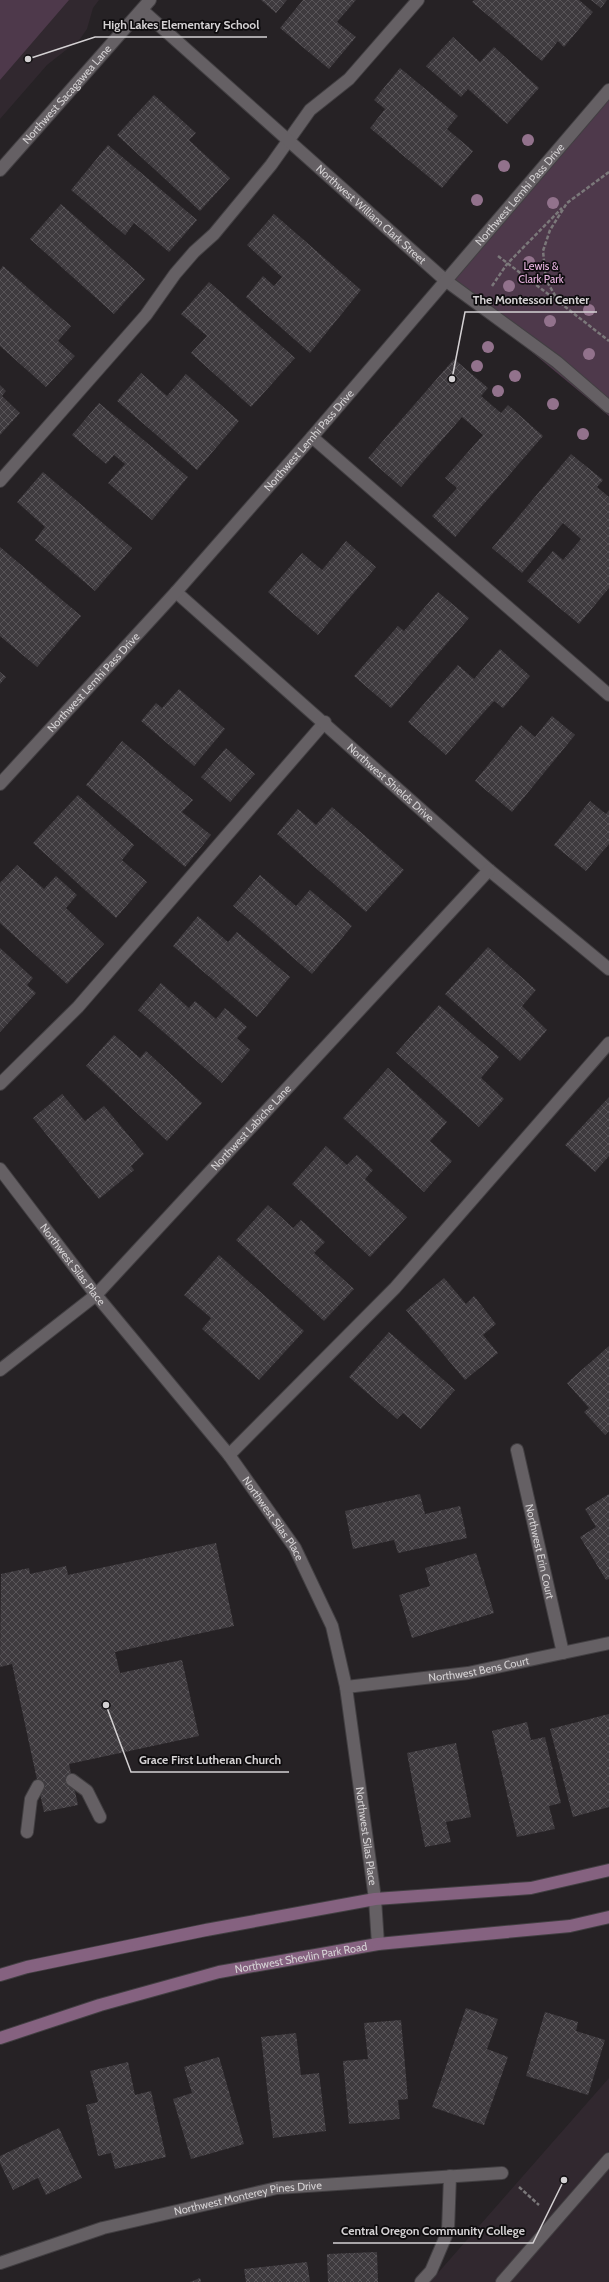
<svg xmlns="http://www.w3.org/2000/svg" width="609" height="2282" viewBox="0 0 609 2282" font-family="Cabin,sans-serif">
<defs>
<pattern id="building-cross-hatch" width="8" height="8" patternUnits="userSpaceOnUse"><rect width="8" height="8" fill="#3e3a3e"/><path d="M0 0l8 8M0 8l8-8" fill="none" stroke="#595559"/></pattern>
</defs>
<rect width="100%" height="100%" fill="#262225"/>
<path fill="#31282f" d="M0 0H99L93 8 87 29 80 39 47 65 0 119Z
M609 2078V2282H430Z"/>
<path fill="#4e394b" d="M0 0H69L0 80Z
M609 90V416L445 280Z"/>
<path fill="url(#building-cross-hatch)" d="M261 0H287L276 13Z
M303 0H356L337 22 356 37 329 69 280 28Z
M474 0H579L593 12 564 47 558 41 542 61 472 2Z
M591 0H607L601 8Z
M453 37 480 62 494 47 539 88 507 124 468 89 461 97 426 66Z
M400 68 458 116 447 129 473 151 442 188 370 128 385 109 374 100Z
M154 95 196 133 189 140 230 178 200 211 117 135Z
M108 145 197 220 169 252 134 223 125 235 71 190Z
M61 204 145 279 114 314 30 239Z
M274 214 361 290 310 353 246 297 263 276 274 286 282 277 247 245Z
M3 266 71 326 58 341 75 356 46 387 0 346V270Z
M209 282 295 358 251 407 191 353 207 336 181 314Z
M454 359 488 388 481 396 501 413 508 405 543 436 455 537 432 516 457 488 445 478 483 435 462 417 401 487 368 458Z
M141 373 167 396 186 374 239 421 197 470 117 401Z
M0 385 6 391 2 396 20 413 0 435Z
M99 403 188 477 152 520 108 483 125 464 114 455 106 464 72 435Z
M571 454 603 480 597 487 609 497V588L579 624 527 581 553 551 563 560 581 539 563 523 522 573 492 548Z
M43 472 132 548 95 591 35 540 45 527 17 502Z
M346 541 376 567 318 635 268 592 302 553 322 570Z
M0 547 81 616 37 667 0 636Z
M438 592 469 618 391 708 354 676 398 626 404 631Z
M500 649 530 676 503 708 494 701 446 755 408 722 458 665 474 679Z
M0 672 6 677 0 684Z
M179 689 225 729 194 766 141 721 156 703 162 708Z
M552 716 575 735 512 812 475 781 521 725 535 737Z
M122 741 193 800 182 812 211 835 185 867 86 785Z
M226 748 255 774 230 802 201 777Z
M78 795 134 845 122 860 147 882 116 918 33 843Z
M590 801 606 814 609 810V844L586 871 554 845Z
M332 807 404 870 366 912 277 834 298 809 316 825Z
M17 865 44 889 56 876 77 895 66 908 104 944 67 984 0 923V883Z
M260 875 296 906 310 890 352 926 312 974 233 906Z
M198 916 228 942 237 932 290 977 257 1017 173 946Z
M488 947 536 990 522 1006 547 1030 520 1061 445 994Z
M0 948 33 978 27 985 36 993 0 1032Z
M161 983 189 1008 195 1001 216 1019 225 1008 247 1027 237 1038 250 1050 222 1083 138 1010Z
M439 1005 499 1057 481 1078 504 1099 479 1127 396 1053Z
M114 1035 140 1058 146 1051 202 1103 167 1141 86 1066Z
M388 1068 447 1122 430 1141 452 1161 424 1192 343 1118Z
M62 1094 85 1121 104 1106 144 1154 131 1166 134 1170 99 1199 33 1118Z
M609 1097V1156L595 1172 565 1145Z
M326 1146 347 1165 357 1155 373 1170 365 1179 407 1217 370 1257 292 1184Z
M268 1205 293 1228 301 1220 325 1242 314 1253 354 1289 324 1321 236 1240Z
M219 1255 304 1331 259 1380 202 1329 211 1318 184 1295Z
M444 1278 466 1304 474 1296 496 1324 483 1335 498 1353 465 1380 406 1310Z
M389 1332 455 1390 421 1429 403 1413 397 1419 349 1377Z
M609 1346V1431L605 1435 584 1412 589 1408 567 1383Z
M420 1494 425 1514 460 1506 467 1538 398 1553 394 1540 353 1549 345 1511Z
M609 1494V1579L606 1580 580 1537 596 1527 585 1509Z
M216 1543 234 1626 115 1652 120 1673 182 1660 199 1736 69 1764 78 1805 44 1812 12 1664 0 1667 1 1574 29 1568 30 1574 66 1566 68 1575Z
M476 1553 494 1613 412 1638 399 1595 430 1586 425 1568Z
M609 1714V1807L573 1817 550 1729Z
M527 1722 531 1740 545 1737 561 1803 549 1806 555 1829 517 1837 492 1731Z
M456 1743 471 1817 446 1822 451 1842 425 1847 407 1753Z
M466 2008 498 2019 487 2049 508 2057 484 2125 432 2107Z
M545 2012 578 2022 576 2031 605 2040 588 2095 526 2076Z
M401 2020 408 2099 398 2100 400 2119 349 2124 343 2061 368 2059 364 2023Z
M296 2033 301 2075 319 2073 326 2131 273 2138 261 2037Z
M219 2057 244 2144 191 2159 173 2099 192 2093 184 2067Z
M128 2062 135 2095 151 2091 166 2157 115 2169 111 2153 98 2156 86 2105 98 2102 90 2071Z
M59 2128 82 2178 46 2195 38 2178 13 2190 0 2163V2156Z
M377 2252 378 2282H328L327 2254Z
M307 2262 310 2282H246L244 2269Z
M200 2278 201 2282H190Z"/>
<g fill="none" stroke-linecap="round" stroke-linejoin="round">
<defs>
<path id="lane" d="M312 437 609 695
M0 481 146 315 175 274 194 252 214 234 271 165 310 110 349 79 418 0
M0 1084 78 1007 325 722
M229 1455 395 1288 609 1043
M72 1780 87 1791 100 1817
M27 1832 31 1799 38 1786
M421 2282 431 2271 448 2231 450 2176
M502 2282 609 2159"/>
<g id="street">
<path id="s1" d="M142 10 445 280 557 362 609 407"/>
<path id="s2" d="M0 170 150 0"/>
<path id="s3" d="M176 592 489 870 609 969"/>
<path id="s4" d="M0 784 176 592 312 437 609 90"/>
<path id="s5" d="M0 1169 96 1295 229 1455 295 1548 332 1626 346 1687 375 1899 378 1944"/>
<path id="s6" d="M0 1370 96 1295 489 870"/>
<path id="s7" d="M517 1450 563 1653"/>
<path id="s8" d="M346 1687 468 1673 609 1643"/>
<path id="s9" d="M0 2263 103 2228 277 2188 502 2173"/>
</g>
<g id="secondary">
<path d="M0 1975 27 1967 206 1930 375 1899 531 1888 609 1870"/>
<path id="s10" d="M0 2038 100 2005 219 1972 378 1944 570 1926 609 1917"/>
</g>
</defs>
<use href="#lane" stroke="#423f42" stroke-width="14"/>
<use href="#street" stroke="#423f42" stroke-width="14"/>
<use href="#secondary" stroke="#423f42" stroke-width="14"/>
<path stroke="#7b787a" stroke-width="2.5" stroke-dasharray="4 2" stroke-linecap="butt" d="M609 172 567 203 550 230 543 251 546 280 559 302 609 341
M498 256 556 300
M492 286 507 264 562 208
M519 2187 539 2205"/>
<use href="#lane" stroke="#656064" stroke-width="12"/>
<use href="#street" stroke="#656064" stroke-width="12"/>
<use href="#secondary" stroke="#856280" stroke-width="12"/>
</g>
<g fill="#92728c">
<circle cx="528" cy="140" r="6"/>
<circle cx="504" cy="166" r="6"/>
<circle cx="477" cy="200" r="6"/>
<circle cx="553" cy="203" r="6"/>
<circle cx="529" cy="262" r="6"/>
<circle cx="509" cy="286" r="6"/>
<circle cx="589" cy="310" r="6"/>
<circle cx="550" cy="321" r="6"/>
<circle cx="488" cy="347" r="6"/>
<circle cx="589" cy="354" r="6"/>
<circle cx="477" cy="366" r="6"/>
<circle cx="515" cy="376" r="6"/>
<circle cx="498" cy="391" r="6"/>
<circle cx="553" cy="404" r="6"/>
<circle cx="583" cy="434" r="6"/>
</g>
<g text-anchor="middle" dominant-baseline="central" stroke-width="3.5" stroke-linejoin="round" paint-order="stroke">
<g font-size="11" fill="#d4d1d3" stroke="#0e0c0e">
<text stroke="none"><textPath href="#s2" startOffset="101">Northwest Sacagawea Lane</textPath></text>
<text stroke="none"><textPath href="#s4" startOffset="786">Northwest Lemhi Pass Drive</textPath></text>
<text stroke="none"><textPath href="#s1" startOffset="307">Northwest William Clark Street</textPath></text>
<text stroke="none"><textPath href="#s4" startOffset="462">Northwest Lemhi Pass Drive</textPath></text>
<text stroke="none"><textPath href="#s4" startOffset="138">Northwest Lemhi Pass Drive</textPath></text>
<text stroke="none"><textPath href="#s3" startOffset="287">Northwest Shields Drive</textPath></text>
<text stroke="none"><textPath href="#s6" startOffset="350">Northwest Labiche Lane</textPath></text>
<text stroke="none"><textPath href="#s5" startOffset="120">Northwest Silas Place</textPath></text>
<text stroke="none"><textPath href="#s5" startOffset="444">Northwest Silas Place</textPath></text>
<text stroke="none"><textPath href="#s7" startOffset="104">Northwest Erin Court</textPath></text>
<text stroke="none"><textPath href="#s8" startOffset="134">Northwest Bens Court</textPath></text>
<text stroke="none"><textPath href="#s5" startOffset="780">Northwest Silas Place</textPath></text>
<text stroke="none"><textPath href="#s10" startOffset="312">Northwest Shevlin Park Road</textPath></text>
<text stroke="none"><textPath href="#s9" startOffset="257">Northwest Monterey Pines Drive</textPath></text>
</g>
<g font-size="11" fill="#eab4e1" stroke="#0e0c0e">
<text x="541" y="266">Lewis &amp;<tspan x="541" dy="13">Clark Park</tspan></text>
</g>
</g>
<path fill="none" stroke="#d4d1d3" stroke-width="1.5" d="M28 59L95 37H267M452 379L465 312H597M106 1705L131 1772H289M564 2180L533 2243H333"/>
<g fill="#d4d1d3" stroke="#0e0c0e" stroke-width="1.5">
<circle cx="28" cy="59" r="4"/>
<circle cx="452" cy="379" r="4"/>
<circle cx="106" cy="1705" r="4"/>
<circle cx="564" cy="2180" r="4"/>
</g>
<g font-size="12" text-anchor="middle" font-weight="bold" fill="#d4d1d3" stroke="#0e0c0e" stroke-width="3.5" stroke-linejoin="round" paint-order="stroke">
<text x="181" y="29">High Lakes Elementary School</text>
<text x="531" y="304">The Montessori Center</text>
<text x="210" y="1764">Grace First Lutheran Church</text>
<text x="433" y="2235">Central Oregon Community College</text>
</g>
</svg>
